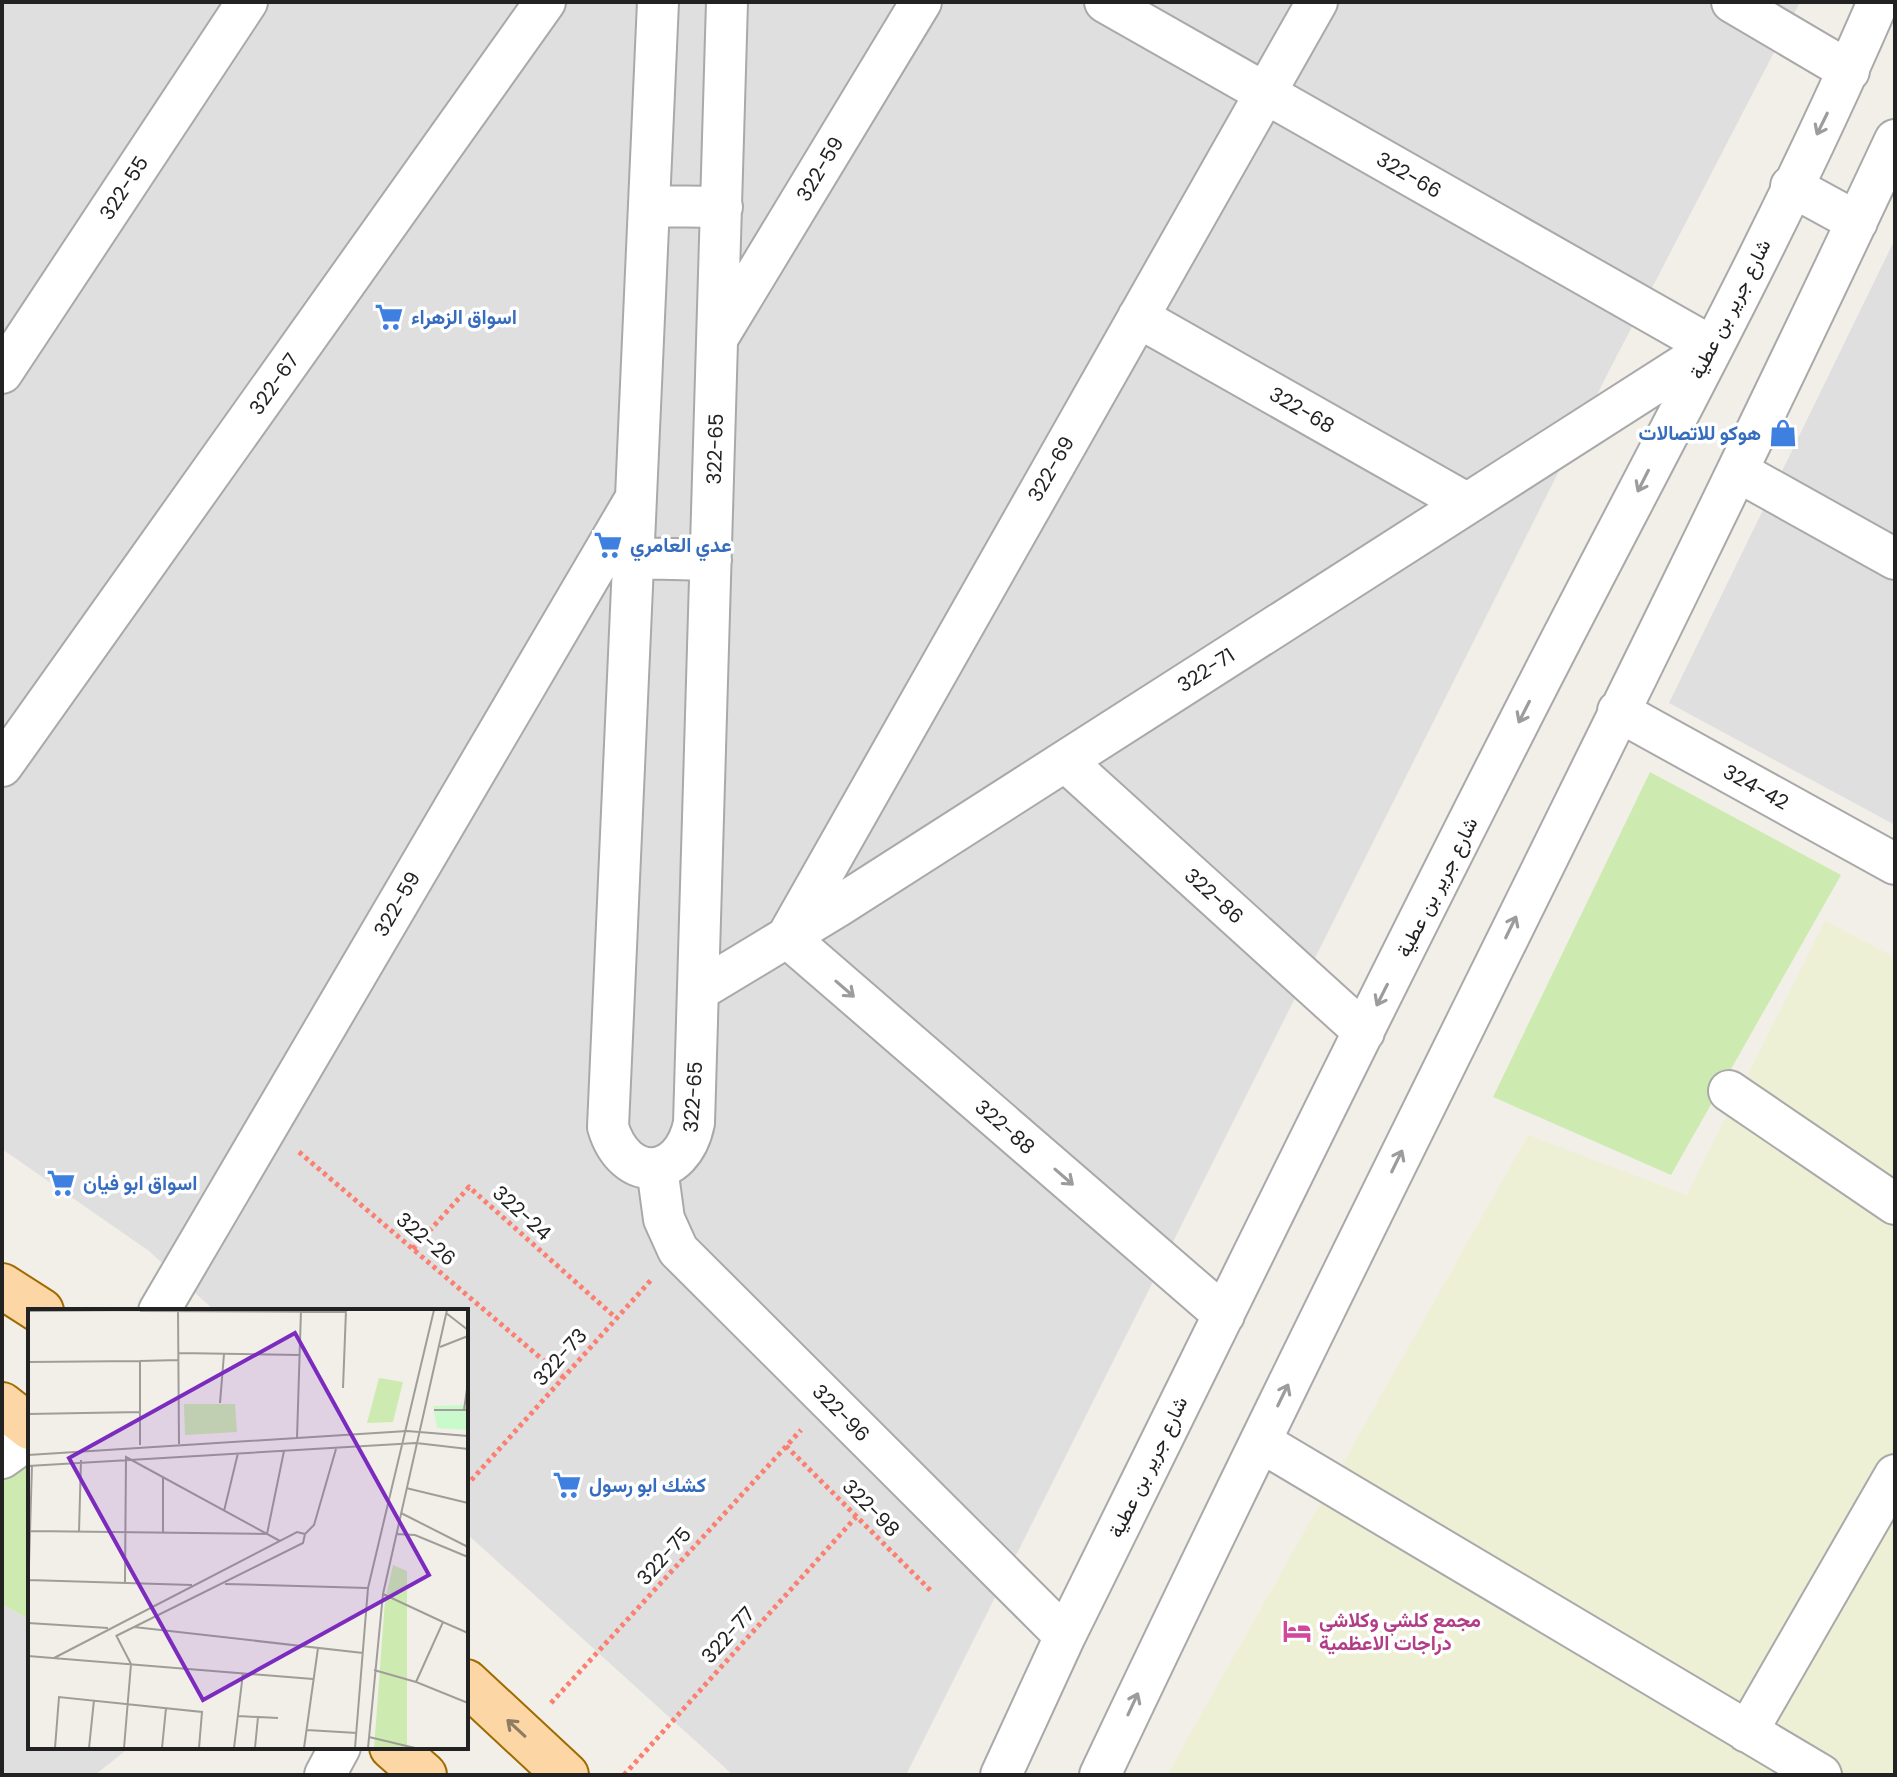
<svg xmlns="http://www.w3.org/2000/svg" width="1897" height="1777" viewBox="0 0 1897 1777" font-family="Poppins,Vazirmatn,sans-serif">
<rect width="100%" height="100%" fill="#f2efe9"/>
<path fill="#e0dfdf" d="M2 2H1800L1609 371 906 1775H733L466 1533V1311H215L149 1251 2 1149Z
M1895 239V825L1669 703Z
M2 1604 30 1620V1747H130L95 1775H2Z"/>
<path fill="#eef0d5" d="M1825 921 1895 957V1775H1167L1528 1135 1687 1195Z"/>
<path fill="#cdebb0" d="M1650 772 1841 875 1671 1175 1493 1097Z
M2 1436 30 1460V1620L2 1604Z"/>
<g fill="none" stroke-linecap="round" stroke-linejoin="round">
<defs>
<path id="minor" d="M658 2 608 1127C625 1184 682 1181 694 1123L727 2
M1732 2 1849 71
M1791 186 1857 222
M649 206 722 207
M1138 317 1466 503
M720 334 921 2
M2 373 247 2
M1739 472 1895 559
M633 558 711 560
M1618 711 1895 864
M1065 761 1364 1032
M2 766 545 2
M698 991 837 907 1712 347 1105 2
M1729 1091 1895 1204
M657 1168 664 1219 678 1250 1065 1636
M159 1311 634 501
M1224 1315 787 937 1317 2
M1261 1442 1821 1775
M2 1458 30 1438
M1747 1732 1895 1475
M325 1775 340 1747
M1001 1775 1065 1636C1224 1315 1380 993 1543 675 1657 452 1779 232 1878 2
M1100 1775C1359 1227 1638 689 1895 140"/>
<path id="major" d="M2 1286 41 1311
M2 1405 30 1427
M466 1682 566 1775
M392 1747 424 1775"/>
</defs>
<use href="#minor" stroke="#a9a9a9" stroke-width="44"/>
<use href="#major" stroke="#a06b00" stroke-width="48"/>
<path stroke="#fa8072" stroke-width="5" stroke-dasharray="4 4" stroke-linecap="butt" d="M299 1152 563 1377
M413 1249 469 1187 616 1318
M786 1446 933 1593
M466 1486 651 1280
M551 1703 801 1430
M624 1775 856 1517"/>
<use href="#minor" stroke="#fff" stroke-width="40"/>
<use href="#major" stroke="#fcd6a4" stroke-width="44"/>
</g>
<defs><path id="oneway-shaft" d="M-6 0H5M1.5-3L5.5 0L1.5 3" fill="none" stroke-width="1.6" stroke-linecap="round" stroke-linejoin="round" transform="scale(2)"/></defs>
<g stroke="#9c9c9c">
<use href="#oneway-shaft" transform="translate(1822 124) rotate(116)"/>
<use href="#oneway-shaft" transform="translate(1643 481) rotate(117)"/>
<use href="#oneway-shaft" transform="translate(1524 712) rotate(117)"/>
<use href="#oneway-shaft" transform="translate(1511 927) rotate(-64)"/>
<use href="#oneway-shaft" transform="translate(845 989) rotate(41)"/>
<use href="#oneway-shaft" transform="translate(1382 995) rotate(117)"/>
<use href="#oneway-shaft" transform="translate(1397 1161) rotate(-64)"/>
<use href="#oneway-shaft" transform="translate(1064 1177) rotate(41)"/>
<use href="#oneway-shaft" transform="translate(1283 1395) rotate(-64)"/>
<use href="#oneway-shaft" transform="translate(1133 1704) rotate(-65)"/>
</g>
<use stroke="#8f7c63" href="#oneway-shaft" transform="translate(516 1728) rotate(-137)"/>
<defs>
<symbol id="supermarket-bare" viewBox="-9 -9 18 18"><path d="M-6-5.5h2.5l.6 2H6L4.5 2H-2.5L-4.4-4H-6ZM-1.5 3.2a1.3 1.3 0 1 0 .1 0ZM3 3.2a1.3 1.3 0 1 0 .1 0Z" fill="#3f7fe0" stroke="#fff" stroke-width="2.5" paint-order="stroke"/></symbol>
<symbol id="shop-bare" viewBox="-9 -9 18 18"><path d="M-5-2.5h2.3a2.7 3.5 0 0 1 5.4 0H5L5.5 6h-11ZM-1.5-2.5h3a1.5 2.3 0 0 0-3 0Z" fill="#3f7fe0" stroke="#fff" stroke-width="2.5" paint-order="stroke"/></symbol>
<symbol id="hotel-bare" viewBox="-9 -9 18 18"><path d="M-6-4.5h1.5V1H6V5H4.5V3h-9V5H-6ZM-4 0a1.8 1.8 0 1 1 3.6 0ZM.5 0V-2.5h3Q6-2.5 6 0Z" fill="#d1479c" stroke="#fff" stroke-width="2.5" paint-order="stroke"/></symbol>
</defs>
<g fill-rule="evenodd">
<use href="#supermarket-bare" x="369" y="297" width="40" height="40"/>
<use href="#shop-bare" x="1763" y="413" width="40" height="40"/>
<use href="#supermarket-bare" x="588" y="525" width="40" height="40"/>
<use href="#supermarket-bare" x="41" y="1163" width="40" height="40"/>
<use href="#supermarket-bare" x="547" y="1465" width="40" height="40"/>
<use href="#hotel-bare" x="1277" y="1611" width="40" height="40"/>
</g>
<g text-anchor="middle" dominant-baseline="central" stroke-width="7" stroke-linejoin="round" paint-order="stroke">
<g font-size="20" fill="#222" stroke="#fff">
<text transform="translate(820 169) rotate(-59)">322-59</text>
<text transform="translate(1409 175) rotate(30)">322-66</text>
<text transform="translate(124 188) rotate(-57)">322-55</text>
<text transform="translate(1730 309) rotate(-63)">شارع جرير بن عطية</text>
<text transform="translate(274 384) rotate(-55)">322-67</text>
<text transform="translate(1302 410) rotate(30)">322-68</text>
<text transform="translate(715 449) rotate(-88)">322-65</text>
<text transform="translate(1051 469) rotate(-60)">322-69</text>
<text transform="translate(1206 670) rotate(-33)">322-71</text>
<text transform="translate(1756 787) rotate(29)">324-42</text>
<text transform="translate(1437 887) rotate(-63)">شارع جرير بن عطية</text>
<text transform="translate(1214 896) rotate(42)">322-86</text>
<text transform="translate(397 904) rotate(-60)">322-59</text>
<text transform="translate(693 1097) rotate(-86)">322-65</text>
<text transform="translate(1005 1127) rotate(41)">322-88</text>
<text transform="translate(522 1213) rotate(42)">322-24</text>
<text transform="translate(426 1239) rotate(40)">322-26</text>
<text transform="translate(560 1357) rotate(-48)">322-73</text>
<text transform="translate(841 1413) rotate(45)">322-96</text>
<text transform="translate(1148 1467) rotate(-64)">شارع جرير بن عطية</text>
<text transform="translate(871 1508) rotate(45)">322-98</text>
<text transform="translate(664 1556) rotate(-48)">322-75</text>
<text transform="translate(728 1635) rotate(-48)">322-77</text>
</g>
<g font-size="20" font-weight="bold" fill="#366cbe" stroke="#fff" text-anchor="start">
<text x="411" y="317">اسواق الزهراء</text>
<text x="1761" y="433" text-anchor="end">هوكو للاتصالات</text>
<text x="630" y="545">عدي العامري</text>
<text x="83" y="1183">اسواق ابو فيان</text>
<text x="589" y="1485">كشك ابو رسول</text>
</g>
<g font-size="20" font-weight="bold" fill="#b23c85" stroke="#fff" text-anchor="start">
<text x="1319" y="1620">مجمع كلشي وكلاشي<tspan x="1319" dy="23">دراجات الاعظمية</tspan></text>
</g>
</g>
<g transform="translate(28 1309)">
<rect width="440" height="440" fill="#f2efe9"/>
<path d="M351 69 375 73 365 113 339 114ZM156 95H207L209 123 157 126ZM365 256 379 262V439H346L357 292Z" fill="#cdebb0"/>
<path d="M434 96 440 101V121L409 119 405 97Z" fill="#c8facc"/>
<path fill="none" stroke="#9f9d99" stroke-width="2" d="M150 1 151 135M0 2 112 1M112 2 318 3M418 4 440 21M412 38 440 27M151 44 272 46M112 52 151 51M0 53 112 52V103L0 105M315 79 318 1M192 94 196 45M406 101H440M436 101 440 73M269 129 273 1M112 136V103M0 146 379 122 440 127M0 157 388 134 440 140M378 179 440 194M196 202 210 144M373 204 440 238M2 222 239 225 256 142M51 223 53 151M135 224V169M277 225 286 216 308 140M368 225 387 226 440 248M0 271 164 276M97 273 98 148 252 232M197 275 340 279M355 285 415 313M0 289 4 156M0 314 80 319M106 318 335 344M440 324 415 313 388 373 440 394M88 326 103 355 96 439M0 347 285 370M26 349 269 223 277 225 275 234 88 327M346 361 388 373M210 407 250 409M279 421 329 424M341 428 387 439M27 439 31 388 174 403 171 439M61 439 66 391M134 439 138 399M206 439 215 364M227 439 230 408M276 439 290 339M327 439 340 279 406 1M340 439 355 285 419 1"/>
<path fill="#7b2cbf" fill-opacity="0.15" stroke="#7b2cbf" stroke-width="4" d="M267 24 401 266 175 391 41 149Z"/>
<rect width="440" height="440" fill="none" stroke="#222" stroke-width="4"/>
</g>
<rect width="1897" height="1777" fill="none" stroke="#222222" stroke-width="8"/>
</svg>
